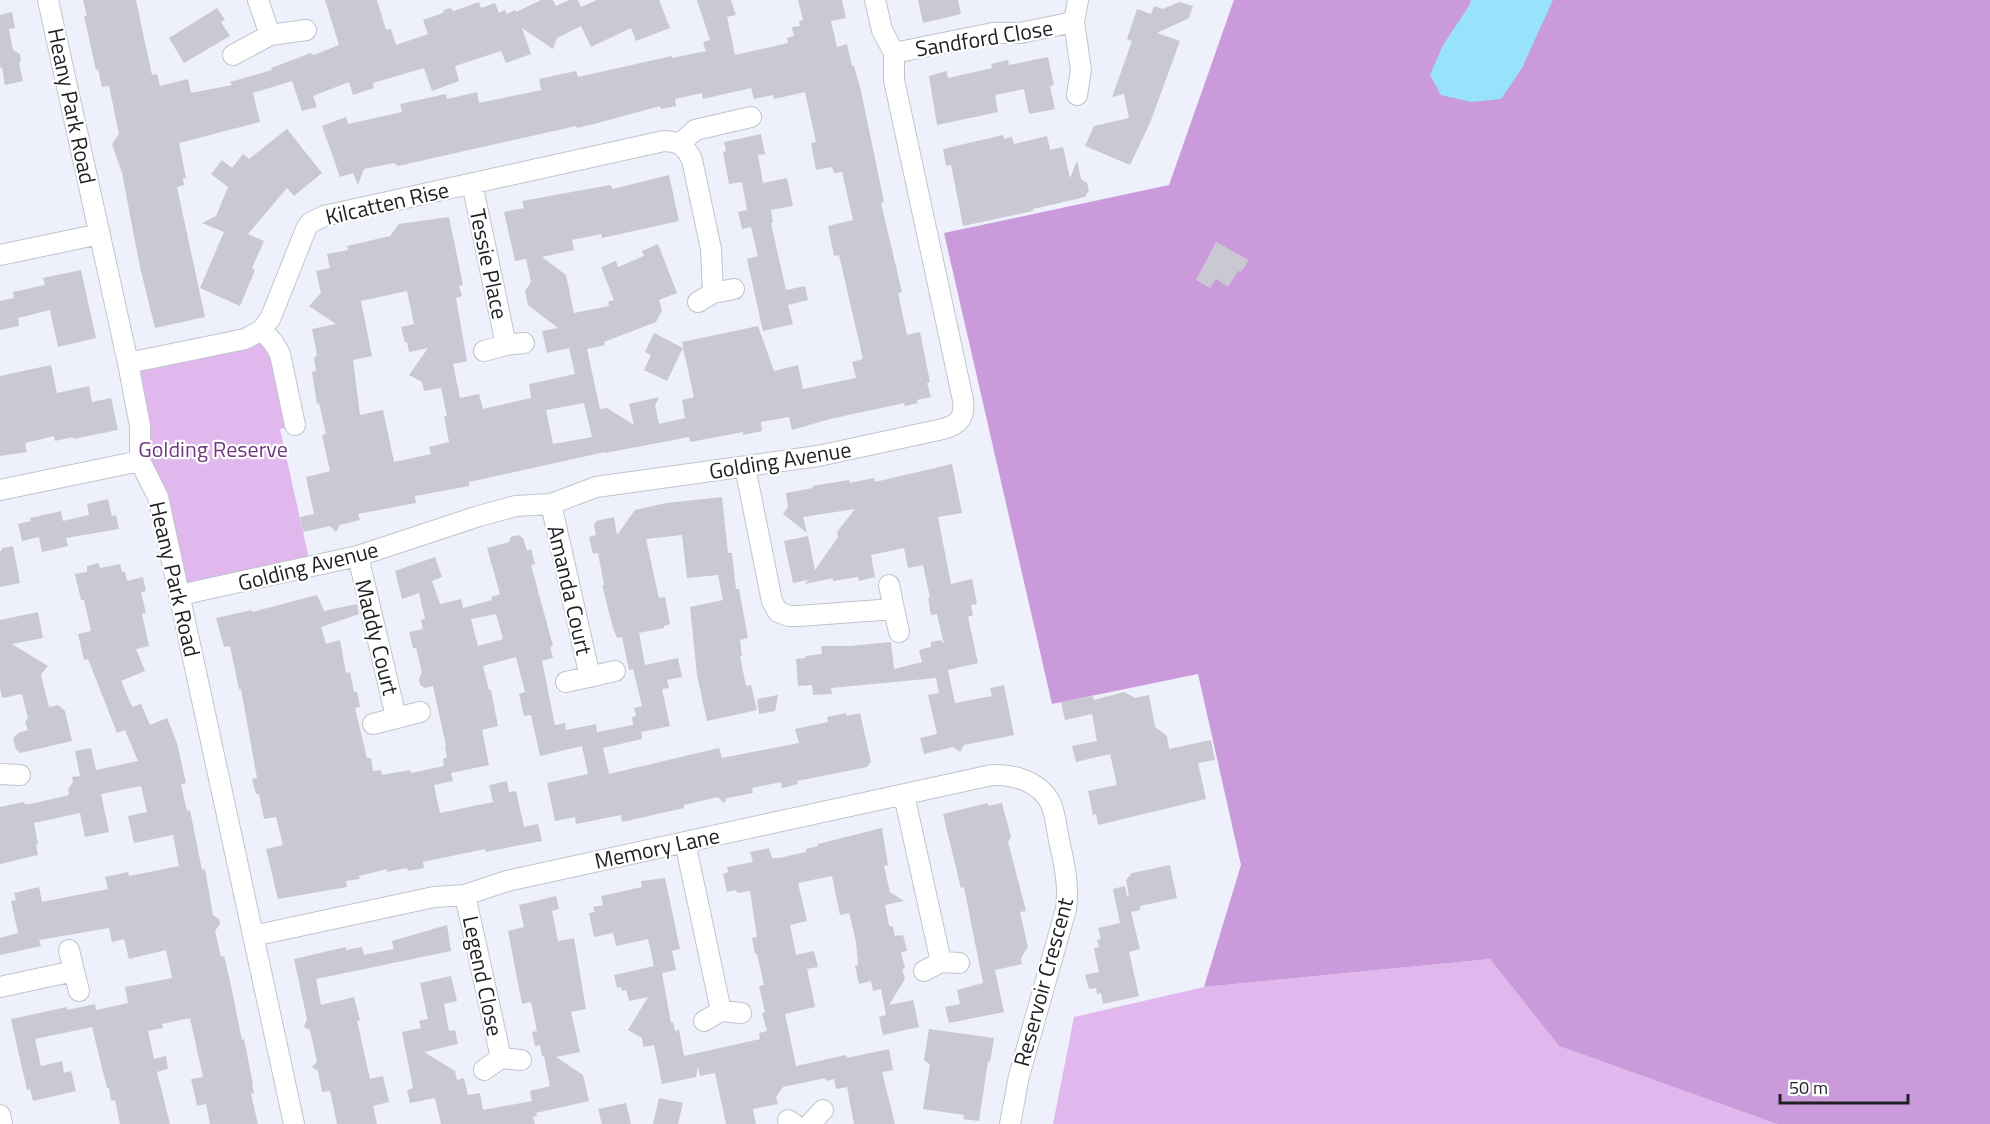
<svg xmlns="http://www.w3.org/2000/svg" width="1990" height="1124" viewBox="0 0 1990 1124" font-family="'Titillium Web',sans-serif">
<rect width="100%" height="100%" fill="#eef1fb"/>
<path fill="#e0b8ed" d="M262 330 295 425 280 429 311 568 180 595 128 363Z
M1490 959 1559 1046 1777 1124H1053L1074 1017 1204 987Z"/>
<path fill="#ca9ada" d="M1234 0H1990V1124H1777L1559 1046 1490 959 1204 987 1241 865 1198 674 1052 704 944 233 1169 185Z"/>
<path fill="#97e3fb" d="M1471 0H1553L1522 68 1501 99 1471 102 1441 95 1430 75 1443 45 1469 6Z"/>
<path fill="#cac8d2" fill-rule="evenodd" d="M83 0H136L152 75 157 74 160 86 188 79 191 93 232 85 230 82 272 70 271 68 303 56 310 53 314 55 339 45 325 0H377L386 30 391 29 396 45 428 34 423 20 443 13 444 10 450 8 454 11 479 2 481 8 495 3 499 13 505 10 507 14 515 10 516 12 541 0H553L556 6 569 0H578L581 7 597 0H659L670 28 636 41 631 28 591 47 581 26 557 38 553 49 522 28 531 54 506 63 501 51 455 66 459 81 432 91 424 68 373 83 374 88 353 95 349 82 313 96 317 107 302 111 292 81 253 93 260 122 179 143 186 178H183L184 185 177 187 205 317 155 328 140 267 122 173 112 144 119 134 109 86 102 87 98 69 96 70 84 16H87Z
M697 0H731L736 15 727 17 735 55 788 43 787 38 794 36 792 27 800 26 799 21 803 20 798 0H842L846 18 831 21 837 47 847 44 852 66H854L861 91 884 202 881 203 902 292 898 293 907 335 920 332 930 382 927 383 931 397 917 400 918 403 905 406 904 403 830 419 792 430 789 417 761 422 762 431 743 435V432L690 442 689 437 605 453V452L469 482V486L415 496 416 503 358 514 360 520 340 525 336 532 330 526 303 532 300 517 314 514 306 477 330 471 322 435 326 434 319 403 317 404 312 372 316 371 314 358 317 355 312 329 336 324 309 306 321 293 316 271 330 268 327 254 348 250 347 246 390 236 399 224 449 217 463 285 459 286 462 296 456 298 467 361 453 364 460 398 479 394 483 409 531 398 529 384 575 374 569 348 547 353 542 331 558 328 528 305 525 291 531 282 526 259 515 261 504 212 524 208 522 201 610 185 613 189 669 175 679 221 602 238 601 234 572 240 574 250 542 257 566 275 574 313 609 306 608 302 614 300 601 267 616 261 618 267 644 256 642 251 658 244 677 293 659 300 662 310 656 322 604 342 605 345 587 349 600 409 607 408 634 425 629 404 659 397 655 406 659 424 685 418 682 400 694 397 683 348 667 381 644 370 651 355 645 352 654 333 683 348 682 342 758 326 774 371 798 365 803 389 856 378 852 362 863 359 839 255 834 256 828 226 853 220 842 172 834 173 832 167 816 170 811 143 816 142 805 92 774 99 773 95 754 99 751 88 703 99 702 93 675 99 676 106 661 109 660 106 594 124 577 128 576 126 398 166 394 163 364 169 358 185 353 173 340 177 322 126 346 117 348 124 402 112 400 104 446 94 447 99 477 92 479 103 541 90 539 79 576 71 578 77 672 56V58L706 51 703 42 710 40ZM407 291 414 324 401 327 405 343 407 342 409 352 428 348 409 375 422 382 424 391 441 388 447 416H444L449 442 429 447 431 454 394 462 383 410 360 415 353 360 372 356 361 301ZM584 403 592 437 553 444 546 410Z
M918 0H958L961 14 923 23Z
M1179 2 1193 6 1189 18 1157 33 1180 41 1150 123 1130 165 1085 146 1094 126 1129 118 1124 94 1112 97 1132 41 1127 39 1137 9 1151 14 1154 6 1163 9Z
M217 8 225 20 221 22 230 36 184 63 169 38Z
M12 12 15 28 9 29 13 50 20 54 21 61 19 63 23 81 5 85 2 67 0 68V15Z
M1048 57 1054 85 1050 86 1055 109 1029 114 1024 89 995 95 998 112 937 125 929 76 947 71 948 78 992 68 991 64 1008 60 1009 65Z
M287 129 322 173 294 196 287 188 248 234 264 241 252 268 255 270 240 306 200 288 224 232 202 223 216 216 228 187 211 174 222 160 232 168 243 154 249 159Z
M761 134 765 154 758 155 763 183 787 178 793 206 771 210 773 222 771 223 786 290 805 286 808 300 788 305 793 324 763 331 747 259 758 256 751 227 742 229 738 212 747 210 742 182 729 184 723 152 726 151 724 142Z
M1003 135 1004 139 1012 137 1014 144 1047 136 1050 150 1063 147 1070 178 1077 161 1081 179 1087 183 1089 190 1085 197 1033 209V211L963 226 951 165 946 166 943 149Z
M1216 242 1249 260 1241 272 1238 271 1228 287 1216 279 1210 288 1196 280Z
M81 270 96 338 58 347 50 310 18 318 19 326 0 330V301L14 298 13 292 45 285 43 278Z
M51 365 57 393 89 386 92 402 111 398 118 430 73 439V437L55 441 54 436 25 443 27 452 0 456V376Z
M952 464 962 513 938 517 951 584 972 579 977 604 971 605 973 615 968 617 978 663 948 670 955 703 992 696 990 688 1004 685 1014 735 964 745 960 752 953 747 924 754 920 738 937 734 928 695 939 693 936 678 831 688 832 694 813 695 812 685 798 686 796 659 806 658 805 656 822 654 821 646H850L891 642 894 669 922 662 919 650 931 647V642L941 640 944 644 937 614 931 615 928 598H930L923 565 908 568 904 548 871 555 875 577 859 581 858 577 833 581V578L805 584 808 580 793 583 784 541 808 536 815 570 838 537 837 532 855 509 803 517 807 533 783 514 788 507 786 493 813 488 812 486 849 480 850 483 874 478 875 482Z
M722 497 728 553H732L736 589H739L748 638 740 640 742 656H740L746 686 751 685 757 710 707 721 697 675 690 607 723 600 718 575 687 578 682 535 646 539 659 598 665 597 670 624 664 626V628L639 633 645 665 678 658 682 677 667 680 669 688 662 689 670 726 641 732 642 739 603 748 609 774 719 748 722 758 799 743 795 729 828 722 827 717 846 713 847 716 860 713 871 762 867 767 797 781 798 784 782 788 781 782 752 788 753 793 727 798 724 803 718 797 684 805V808L622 822 621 815 576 824 575 817 555 821 547 783 588 774 582 746 540 756 531 715 524 716 519 694 525 692 516 657 483 666 489 690H491L498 726 482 730 489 765 451 773 453 781 434 785 440 813 493 802 489 785 507 781 509 792 516 791 524 827 538 824 542 841 485 852V849L423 862 424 868 408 871 407 868 387 872V869L359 876 360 879 346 881 347 887 278 899 266 849 283 845 276 817 264 819 259 794H256L252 779 257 778 241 689H239L230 646 224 647 216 618 252 610V612L317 595 324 611 357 604 359 614 321 627 326 644 340 640 346 673 350 672 354 692H357L360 707 355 708 367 758H371L373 771 381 770 382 775 410 770 411 773 444 766 443 759 447 757 445 747 446 746 433 686 425 688 420 685 419 679 422 672 416 648H413L409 632 423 629 421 620 425 619 419 593 402 599 395 571 435 557 442 577 432 581 440 604 461 599 463 608 492 600 491 597 500 594 487 548 509 542 511 537 518 535 523 538 527 551 531 549 535 564 531 565 553 646 550 647 553 658 542 661 555 725 565 723 566 730 596 724 597 732 633 725 632 717 636 716 634 708 642 706 633 669 629 670 622 637 617 638 613 628 602 585H604L598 553 593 554 589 537 596 535 594 525 596 521 614 517 617 535 635 510 666 503ZM496 614 503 639 478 646 471 619Z
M108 499 112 516 116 515 119 529 66 538 68 546 42 552 39 537 22 541 18 524 31 521 30 518 61 511 63 521 89 515 87 504Z
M13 546 20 583 0 587V552L3 548Z
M98 563 100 568 120 564 122 572H125L127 581 143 577 146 591 141 592 146 613 142 614 149 646 136 649 145 671 121 681 132 707 141 704 150 725 167 718 177 743 186 783 181 784 187 811 190 810 202 870 205 869 213 915 219 919 220 924 215 931 221 957 224 956 230 981 242 1040 244 1039 253 1084H252L254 1093 251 1094 258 1124H210L206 1104 197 1106 191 1079 203 1077 190 1018 162 1024 163 1028 148 1031 154 1059 166 1056 168 1069 157 1072 170 1124H120L115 1100 111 1101 109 1088H107L92 1027 35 1039 41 1066 62 1061 64 1073 71 1071 76 1091 33 1101 30 1089 27 1090 11 1019 67 1007V1010L95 1004 96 1010 128 1003 125 987 172 978 166 950 129 959 124 939 112 942 109 928 39 940 41 946 0 955V938L18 933 11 901 16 900 14 893 39 887 42 902 108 889 105 877 128 872 129 876 179 866 173 835 134 843 128 816 147 812 141 786 101 794 109 832 85 837 80 813 34 823 38 844 36 845 38 855 0 864V807L24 802 25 804H31L69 795 68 789 73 782 72 777 80 776 75 751 91 748 96 770 138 761 125 730 117 733 88 659 84 660 78 634 91 631 84 600H81L75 574 87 572V566Z
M38 612 43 638 12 644 48 666 41 675 49 707 58 705 65 711 72 741 20 753 16 749 13 738 18 733 28 730 25 722 28 718 22 694 2 698 0 688V620Z
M1124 692 1135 698 1149 695 1155 727 1167 736 1169 749 1211 740 1215 760 1198 763 1206 799 1098 825 1096 814 1093 815 1088 791 1117 785 1110 754 1076 762 1072 746 1097 741 1092 714 1065 720 1061 702 1093 696 1094 700Z
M778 695 775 711 759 714 757 699Z
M988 803V806L1002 803 1011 837 1008 842 1026 911 1020 912 1028 947 1021 958 1022 964 995 970 1004 1012 949 1023 945 1007 960 1004 957 990 983 983 964 887 961 888 943 814Z
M882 828 888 865 884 866 890 892 904 901 885 905 889 925 893 927 895 936 903 935 907 951 901 952 905 968 902 969 905 979 889 1005 913 1000 919 1027 883 1035 879 1017 886 1015 881 989 873 991 871 981 859 984 855 966 858 965 856 942 849 913 840 915 832 876 798 883 807 921 790 925 796 955 814 951 818 967 807 969 815 1007 785 1014 796 1066 846 1055 847 1058 889 1049 893 1070 882 1072 895 1124H854L847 1087 836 1089 834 1079 826 1081 825 1078 783 1087 776 1097 778 1104 753 1109 756 1124H726L715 1073 700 1076 698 1067 696 1077 662 1084 654 1045 643 1047 642 1038 628 1030 648 997 629 1001 626 990 622 991 621 987 617 988 614 975 654 966 648 939 616 946 613 933 594 937 589 913 595 912 593 907 603 905 601 896 642 887 641 881 665 878 680 949 672 951 676 970 662 973 671 1023 673 1022 675 1031 679 1030 684 1056 760 1039 759 1033 767 1031 762 1013 765 1012 759 986 764 985 757 954H755L752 938 757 937 750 891 737 893 736 890 727 892 723 874 728 872 727 867 753 862 750 852 769 848 772 858H779L806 852V849L818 846V844Z
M1170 865 1177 898 1140 906V910L1131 912 1140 949 1129 952 1139 996 1103 1004 1101 993 1097 994 1096 988 1089 989 1085 975 1099 972 1094 948 1099 947 1097 940 1101 939 1098 928 1120 923 1113 889 1125 886 1127 896 1129 895 1126 880 1132 873Z
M556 896 559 909 552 911 558 941 574 938 586 1009 571 1012 580 1052 556 1057 583 1075 589 1101 536 1113 537 1116 533 1117 535 1124H441L435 1098 410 1103 407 1090 413 1088 402 1032 421 1028 419 1021 428 1019 420 983 451 976 457 1001 444 1004 449 1031 455 1030 458 1044 424 1052 455 1071 457 1080 464 1078 468 1095 480 1093 483 1110 532 1101 530 1091 550 1086 544 1056H542L540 1045 535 1046 532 1032 537 1031 531 1002 522 1004 508 931 524 927 519 905Z
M447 925 451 951 316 979 321 1005 354 997 360 1020 357 1021 370 1079 383 1076 389 1102 373 1106 377 1124H337L330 1091 322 1092 318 1071 312 1067 317 1062 310 1030 304 1027 307 1019 294 959 346 947V950L362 947 364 955 394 949 392 941Z
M929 1029 994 1038 990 1062 988 1061 979 1121 963 1119 964 1115 923 1109 930 1065 924 1060Z
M659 1098 683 1103 678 1124H653Z
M626 1103 631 1124H602L598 1109Z"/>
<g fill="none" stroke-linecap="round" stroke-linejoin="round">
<defs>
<path id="street" d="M48 0 128 363 140 426V461L158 497 294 1124
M258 0 270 35
M894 53 993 33H1020L1074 22
M233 55 270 35 306 30
M1077 95 1081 70 1074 22 1078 0
M680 144 695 130 751 117
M472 183 506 345 484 351
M0 255 100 234
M698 302 713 293 734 289
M262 330 273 342 280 354 295 425
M506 345 524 343
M128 363 245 339 262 330 271 317 306 229 310 223 324 216 664 141C679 141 686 147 692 160L711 249 713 293
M745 467 772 601 778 612 789 616H799L894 609 899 632
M0 490 140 461
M551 504 590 677
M358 556 396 717
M889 585 894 609
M180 595 358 556 479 516 516 506 551 504 596 487 818 456 943 429C960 424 965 417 963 400L894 80V53L882 30 875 0
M566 682 615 671
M373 724 420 712
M0 774 20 775
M904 795 941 962
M685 842 721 1011
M465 895 501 1058
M253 936 434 897 465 895 507 881 992 775C1014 774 1041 782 1051 804 1056 816 1057 832 1060 845 1065 867 1069 886 1066 909L1019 1076 1010 1124
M69 950 74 971
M924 971 941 962 959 963
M0 987 74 971 79 991
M704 1021 721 1011 741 1013
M484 1070 501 1058 521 1060
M0 1115 2 1124
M788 1120 794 1124
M810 1124 823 1110"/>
</defs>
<use href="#street" stroke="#c0c4cd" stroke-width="22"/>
<use href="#street" stroke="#fff" stroke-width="20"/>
</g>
<g text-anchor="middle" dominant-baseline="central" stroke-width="4.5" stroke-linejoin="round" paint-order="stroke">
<g font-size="22" fill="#1f2024" stroke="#fff">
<text transform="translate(984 38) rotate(-9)">Sandford Close</text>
<text transform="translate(72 106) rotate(78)">Heany Park Road</text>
<text transform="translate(387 203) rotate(-13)">Kilcatten Rise</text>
<text transform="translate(489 264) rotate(78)">Tessie Place</text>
<text transform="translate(780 460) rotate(-9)">Golding Avenue</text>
<text transform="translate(308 566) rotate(-14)">Golding Avenue</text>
<text transform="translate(175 579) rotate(77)">Heany Park Road</text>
<text transform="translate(570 590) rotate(77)">Amanda Court</text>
<text transform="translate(377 637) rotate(76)">Maddy Court</text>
<text transform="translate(657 848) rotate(-12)">Memory Lane</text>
<text transform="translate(483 976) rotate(78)">Legend Close</text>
<text transform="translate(1043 982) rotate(-75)">Reservoir Crescent</text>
</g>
<g font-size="22" fill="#713782" stroke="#fff">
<text x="213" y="449">Golding Reserve</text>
</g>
</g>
<path d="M1780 1094v9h128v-9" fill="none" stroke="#1f2024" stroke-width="3"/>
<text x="1789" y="1094" font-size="18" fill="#1f2024" stroke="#ffffff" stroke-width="4.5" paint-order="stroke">50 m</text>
</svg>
